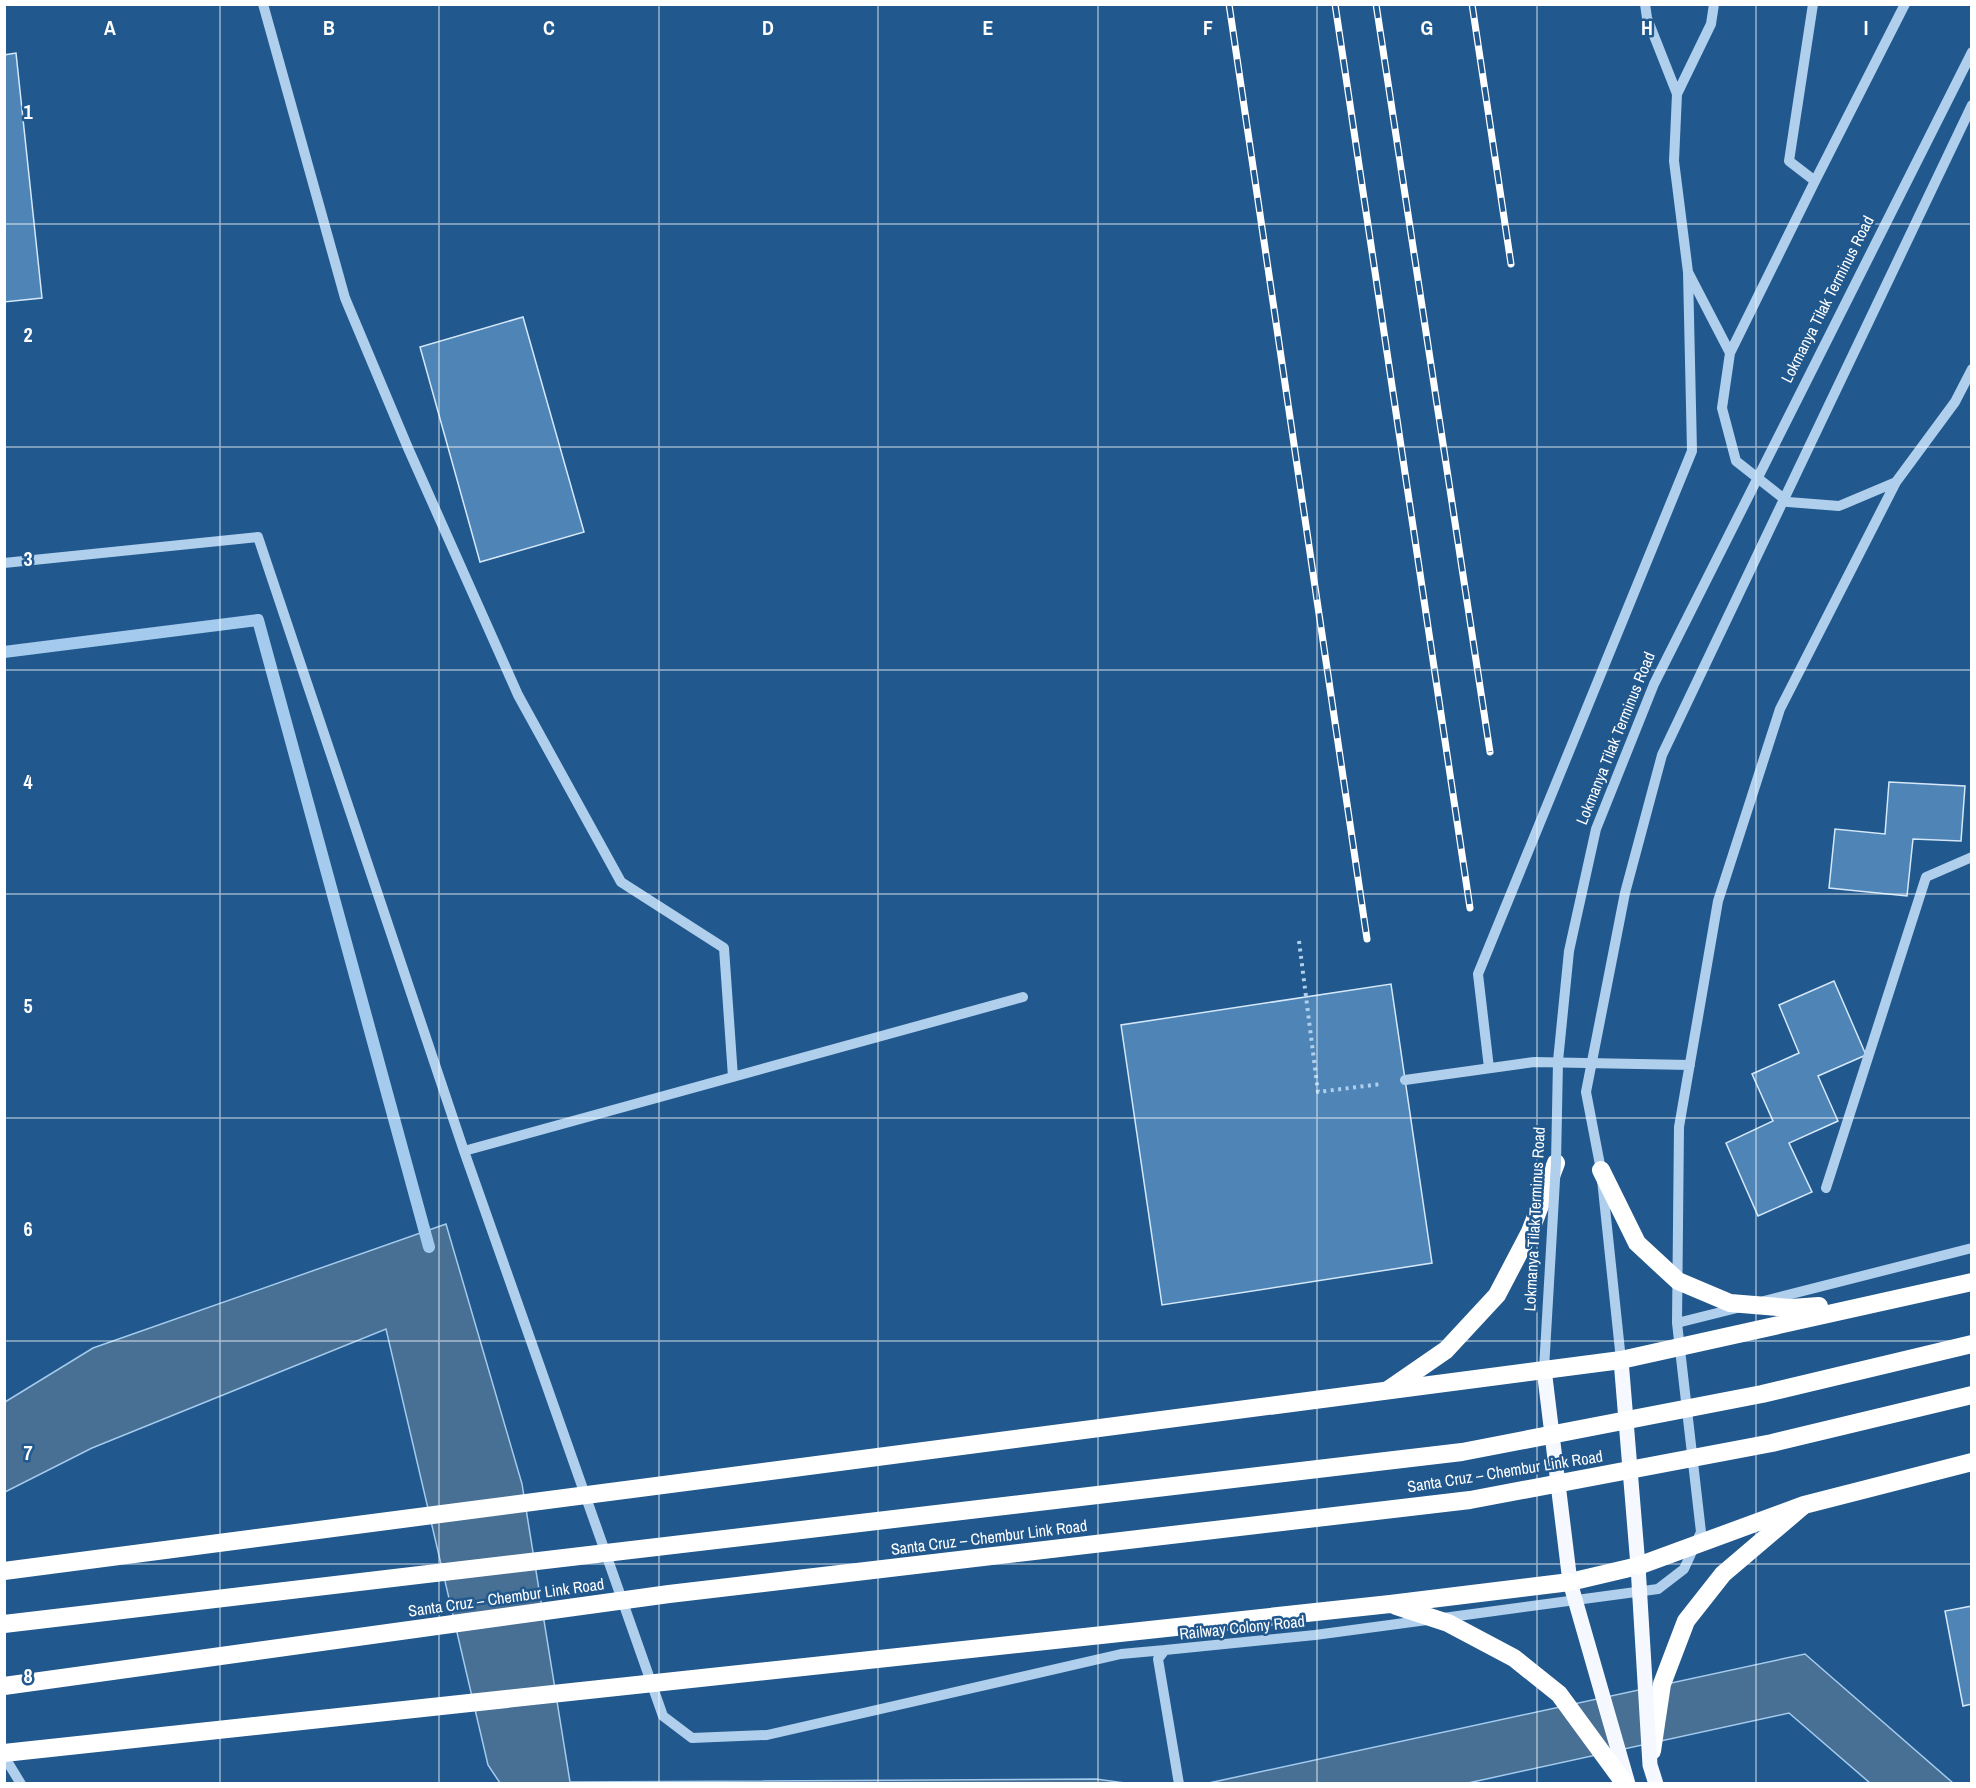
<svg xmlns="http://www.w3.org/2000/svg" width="1976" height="1788" viewBox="0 0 1976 1788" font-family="'Archivo Narrow',sans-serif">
<rect width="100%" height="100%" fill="#21588d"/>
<path fill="#486f94" stroke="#a4cbed" stroke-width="1.5" d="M446 1224 522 1484 570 1782 1096 1779 1125 1783H500L488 1765 386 1329 92 1448 5 1492V1402L93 1348Z
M1805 1654 1953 1783H1870L1789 1713 1468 1783 1204 1784Z"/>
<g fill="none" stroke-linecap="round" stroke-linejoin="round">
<path stroke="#a4cbed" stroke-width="12" d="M4 652 258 620 429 1247"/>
</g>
<path fill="#4e84b6" stroke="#d5e8f9" stroke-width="1.5" d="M16 53 42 298 4 302V55Z
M523 317 584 532 480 562 420 347Z
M1889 782 1965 786 1961 841 1913 839 1907 896 1829 888 1835 829 1885 834Z
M1834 981 1866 1055 1818 1076 1838 1121 1789 1143 1812 1192 1758 1216 1726 1143 1773 1121 1752 1074 1799 1053 1779 1005Z
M1391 984 1432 1263 1162 1305 1121 1025Z
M1972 1606V1704L1963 1706 1945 1611Z"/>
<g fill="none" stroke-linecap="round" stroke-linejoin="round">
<path stroke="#b0cfec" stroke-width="4" stroke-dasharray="3 4.5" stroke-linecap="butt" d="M1299 941 1318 1092 1381 1084"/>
<path stroke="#b0cfec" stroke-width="10" d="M263 4 345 298 408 448 518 695 621 882 724 948 733 1077
M1645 4 1647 18 1677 94
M1714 4 1711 24 1677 94 1674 161 1688 272 1730 353
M1813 4 1789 161 1815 181
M1896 482 1839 506 1788 502 1736 461 1722 408 1730 353 1815 181 1905 4
M4 563 258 537 464 1151 663 1716 692 1738 767 1735 1121 1654 1165 1650
M1489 1068 1478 974 1692 451 1688 272
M1405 1080 1534 1062 1690 1065
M464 1151 1023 997
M1826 1188 1926 877 1972 857
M1764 1301 1972 1248
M1677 1323 1679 1127 1718 901 1780 709 1896 482 1955 402 1972 369
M1443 1618 1658 1589 1684 1569 1701 1532 1677 1323 1737 1308
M4 1756 21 1784
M1179 1784 1158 1659 1165 1650 1315 1635 1427 1620"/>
<path stroke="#f5f9ff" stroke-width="15" d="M1621 1360 1638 1566"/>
<path stroke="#fff" stroke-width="18" d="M1388 1390 1446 1350 1497 1295 1530 1232 1556 1163
M1570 1582 1638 1566
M1652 1751 1662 1684 1686 1621 1723 1574 1803 1506"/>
<defs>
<path id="rail" d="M1229 4 1367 939
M1335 4 1470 908
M1376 4 1490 752
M1472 4 1511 264"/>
</defs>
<use href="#rail" stroke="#fff" stroke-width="7"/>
<use href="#rail" stroke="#21588d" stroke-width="4.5" stroke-dasharray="14" stroke-linecap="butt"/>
<path stroke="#b0cfec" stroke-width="10" d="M1621 1360 1601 1170 1586 1092 1625 893 1662 755 1972 105
M1544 1369 1556 1163 1558 1061 1569 951 1596 829 1654 684 1972 52"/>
<path stroke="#f5f9ff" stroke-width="15" d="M1544 1369 1570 1582 1628 1784
M1638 1566 1650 1765 1656 1784"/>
<path stroke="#fff" stroke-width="18" d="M1601 1170 1637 1243 1678 1281 1730 1303 1791 1308 1819 1306
M1638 1566 1804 1505 1972 1462
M4 1571 1621 1360 1972 1282
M1396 1606 1448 1623 1514 1658 1559 1694 1625 1784
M4 1624 1462 1452 1762 1394 1972 1344
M4 1686 669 1594 1470 1500 1772 1443 1972 1395
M4 1753 1390 1604 1570 1582"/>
</g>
<path fill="none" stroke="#fff" stroke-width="1.5" stroke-opacity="0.55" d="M220 4V1784M439 4V1784M659 4V1784M878 4V1784M1098 4V1784M1317 4V1784M1537 4V1784M1756 4V1784M4 224H1972M4 447H1972M4 670H1972M4 894H1972M4 1118H1972M4 1341H1972M4 1564H1972"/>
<g text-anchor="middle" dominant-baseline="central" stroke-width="5" stroke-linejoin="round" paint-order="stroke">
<g font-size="16" fill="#fff" stroke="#21588d">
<text transform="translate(1827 299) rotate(-63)">Lokmanya Tilak Terminus Road</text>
<text transform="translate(1615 738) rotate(-68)">Lokmanya Tilak Terminus Road</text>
<text transform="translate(1534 1219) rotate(-87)">Lokmanya Tilak Terminus Road</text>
<text transform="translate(1505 1471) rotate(-9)">Santa Cruz – Chembur Link Road</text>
<text transform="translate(989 1537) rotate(-7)">Santa Cruz – Chembur Link Road</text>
<text transform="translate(506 1597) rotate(-8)">Santa Cruz – Chembur Link Road</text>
<text transform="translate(1242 1627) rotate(-6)">Railway Colony Road</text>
</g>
</g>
<g font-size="20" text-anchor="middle" font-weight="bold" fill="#fff" stroke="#21588d" stroke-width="5" stroke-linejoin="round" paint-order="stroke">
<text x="110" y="35">A</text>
<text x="329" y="35">B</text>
<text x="549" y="35">C</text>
<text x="768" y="35">D</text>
<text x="988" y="35">E</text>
<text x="1208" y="35">F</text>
<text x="1427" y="35">G</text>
<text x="1647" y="35">H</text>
<text x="1866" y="35">I</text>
<text x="28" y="119">1</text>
<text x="28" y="342">2</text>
<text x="28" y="566">3</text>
<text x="28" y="789">4</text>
<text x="28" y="1013">5</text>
<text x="28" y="1236">6</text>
<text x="28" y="1460">7</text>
<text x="28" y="1683">8</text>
</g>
<rect width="1976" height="1788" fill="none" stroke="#ffffff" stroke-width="12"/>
</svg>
